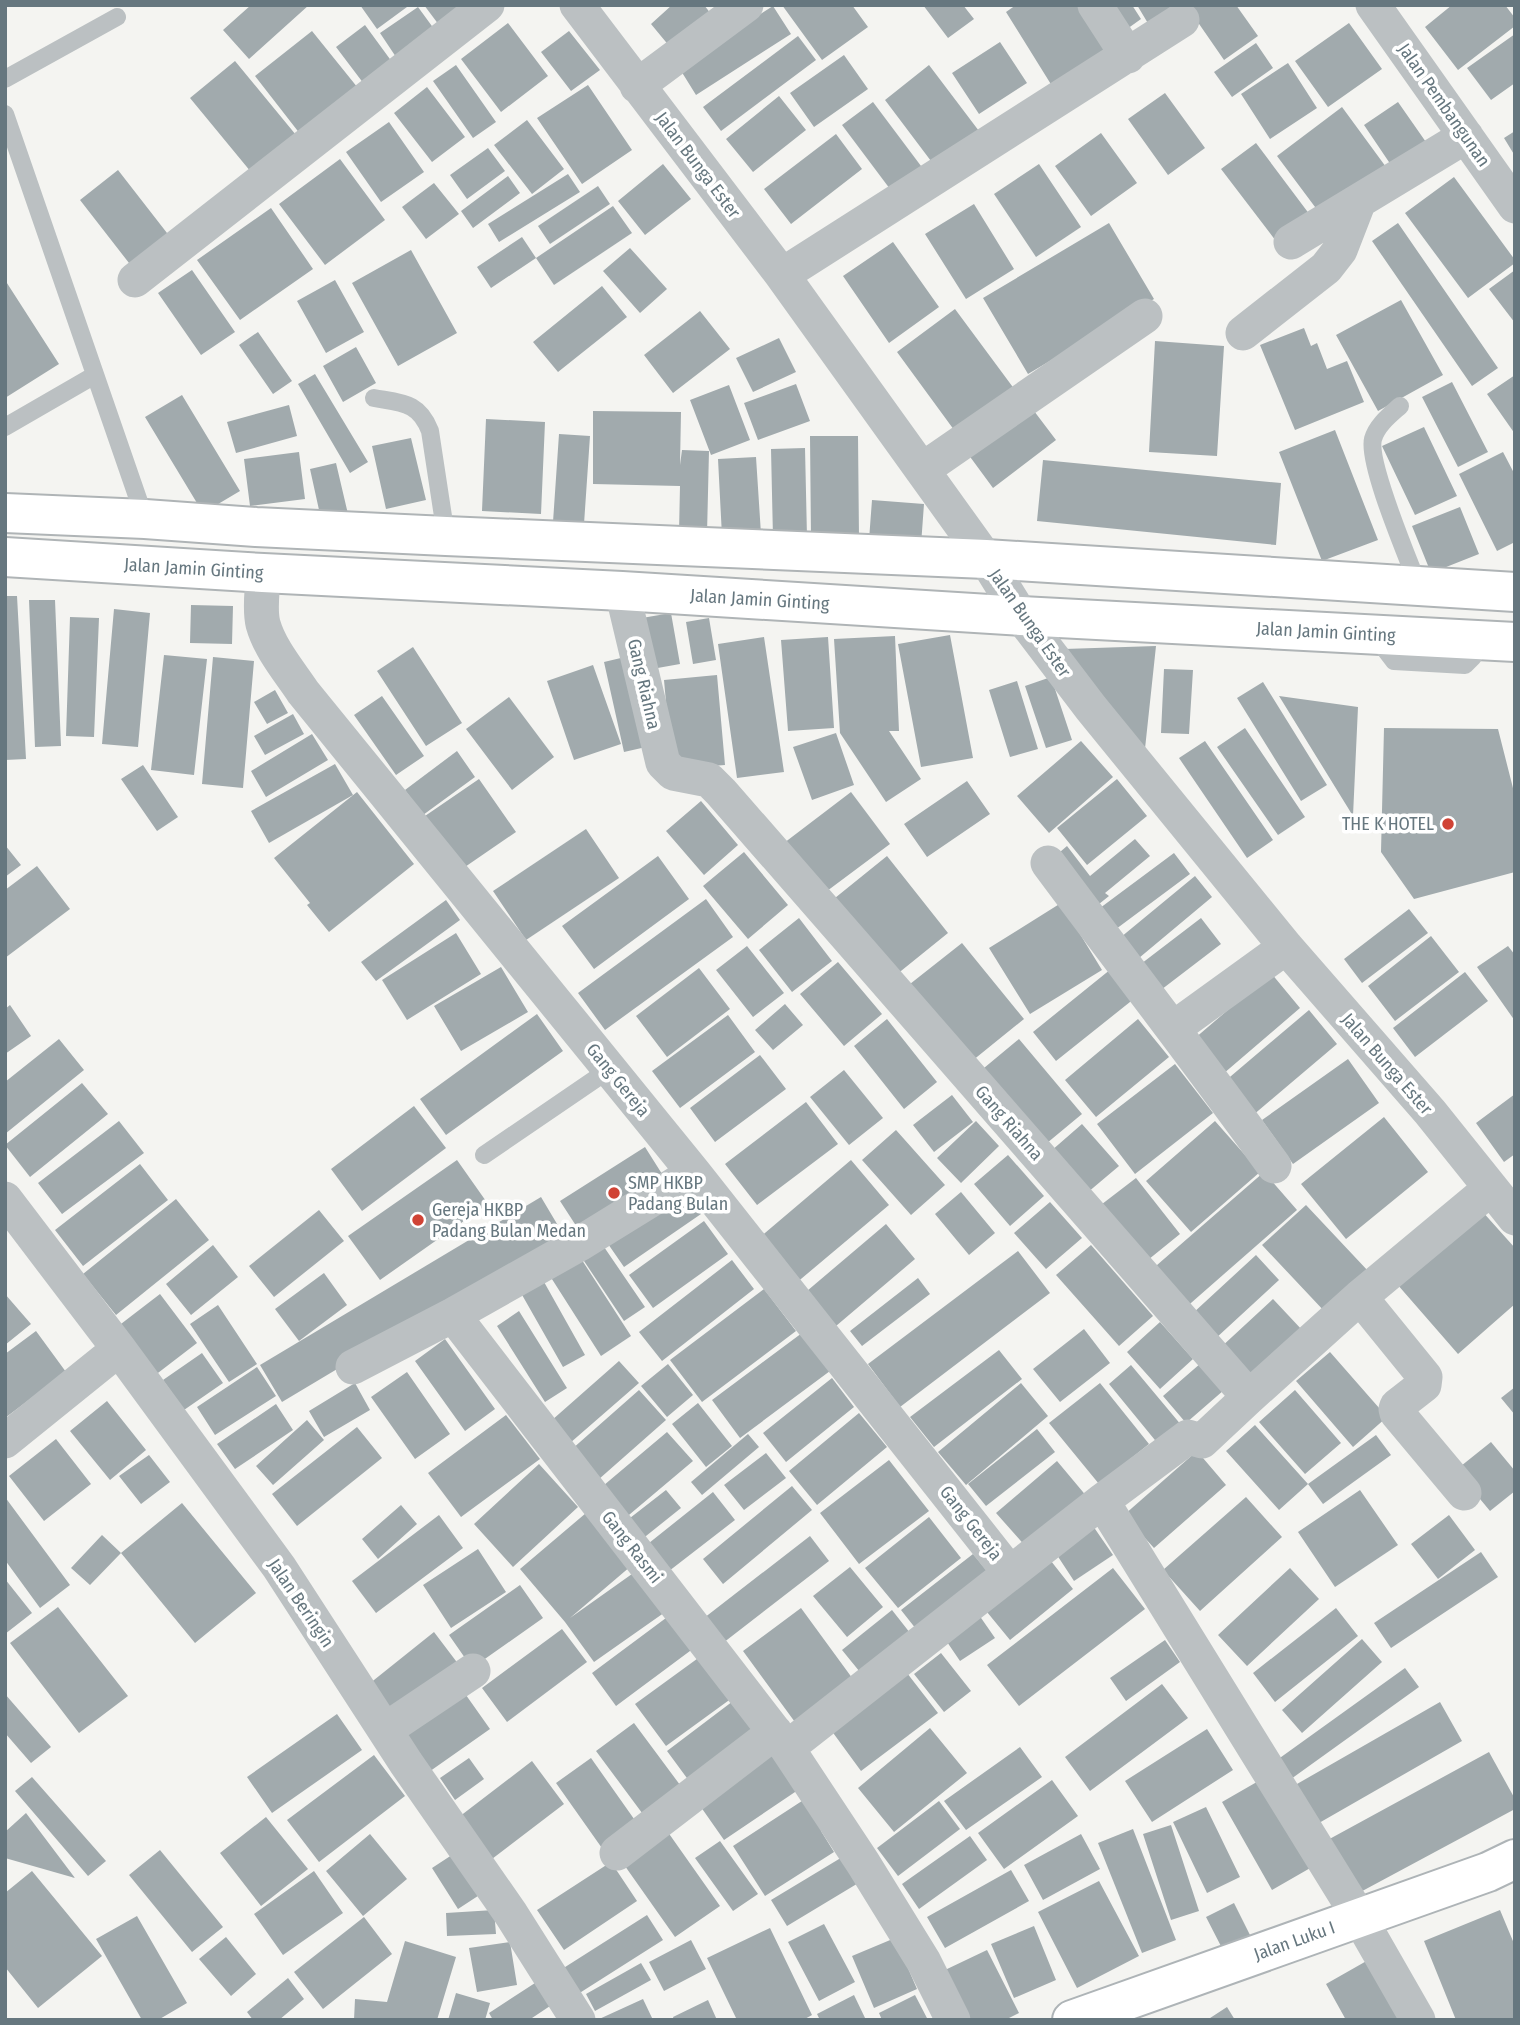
<svg xmlns="http://www.w3.org/2000/svg" width="1520" height="2025" viewBox="0 0 1520 2025" font-family="'Fira Sans Condensed',sans-serif">
<rect width="100%" height="100%" fill="#f4f4f1"/>
<path fill="#a1aaad" d="M251 5H309L249 59 223 30Z
M360 5H406L407 7 377 29Z
M424 5H473L442 29Z
M672 5H704L715 19 675 53 651 24Z
M782 5H852L868 27 822 60Z
M923 5H963L974 19 948 38Z
M1016 5H1081L1114 58 1057 94 1006 12Z
M1100 5H1132L1141 19 1120 34Z
M1137 5H1174L1149 25Z
M1186 5H1236L1258 36 1224 60Z
M1452 5H1505L1515 18V26L1458 70 1425 27Z
M773 6 791 34 696 95 678 66Z
M418 7 437 33 398 60 380 33Z
M508 23 548 76 501 112 461 59Z
M1349 23 1382 69 1328 107 1295 61Z
M365 25 395 66 367 88 336 47Z
M312 31 362 93 304 139 255 76Z
M569 31 600 70 571 91 541 52Z
M1515 34V83L1491 100 1467 68Z
M798 36 816 60 721 131 703 107Z
M1000 42 1027 83 979 114 952 73Z
M1256 43 1273 68 1232 97 1214 72Z
M844 55 868 89 814 127 790 93Z
M235 61 296 135 251 172 190 98Z
M1288 63 1317 108 1270 139 1241 94Z
M456 65 496 122 473 138 433 81Z
M929 65 982 135 937 169 885 100Z
M588 85 632 150 582 184 537 118Z
M427 87 465 137 432 162 394 113Z
M1165 93 1205 148 1168 175 1128 119Z
M779 96 806 130 753 172 726 139Z
M873 102 924 170 893 193 842 125Z
M1398 102 1428 145 1393 168 1364 125Z
M1342 107 1386 167 1321 215 1277 156Z
M527 120 564 169 532 194 494 145Z
M389 122 424 172 381 202 346 152Z
M1515 131V156L1504 138Z
M1101 133 1137 183 1091 216 1055 166Z
M836 134 862 169 791 224 764 189Z
M1256 143 1310 215 1276 241 1221 169Z
M488 148 505 171 467 199 450 175Z
M340 159 385 220 325 265 279 204Z
M663 164 691 199 645 235 618 201Z
M1039 164 1081 227 1036 257 994 194Z
M118 170 174 242 136 272 80 200Z
M568 174 580 192 499 242 488 224Z
M508 176 520 193 473 228 461 211Z
M1454 177 1515 260V263L1468 298 1405 213Z
M434 183 459 214 426 239 402 207Z
M598 186 610 204 550 244 538 226Z
M974 204 1014 269 966 299 925 234Z
M613 206 632 233 554 285 536 258Z
M271 208 313 269 240 320 197 260Z
M1109 223 1154 299 1028 374 983 298Z
M1398 223 1498 368 1472 386 1372 241Z
M522 237 536 258 491 288 477 267Z
M893 242 939 307 889 343 843 276Z
M630 248 667 289 640 313 603 271Z
M411 250 457 333 398 366 352 283Z
M192 270 235 332 201 355 158 293Z
M1515 270V323L1489 289Z
M5 280 59 364 5 398Z
M335 280 364 332 326 353 297 301Z
M602 286 627 317 558 372 533 342Z
M1401 300 1443 375 1378 411 1336 335Z
M955 309 1015 390 957 434 897 352Z
M700 311 730 349 673 393 644 355Z
M1304 328 1311 346 1317 343 1327 369 1347 361 1364 402 1295 430 1260 345Z
M258 332 292 381 273 394 239 345Z
M779 338 796 372 753 392 736 358Z
M1155 341 1224 346 1217 456 1149 452Z
M356 347 376 383 343 402 323 366Z
M315 374 368 462 350 473 298 384Z
M1515 375V434L1487 394Z
M1452 382 1488 452 1458 467 1422 397Z
M796 384 810 421 758 440 744 403Z
M729 385 750 440 711 455 690 400Z
M182 395 240 491 203 513 145 417Z
M289 405 297 436 236 453 227 422Z
M1031 407 1056 440 993 488 968 454Z
M593 411 681 412 680 465 682 450 709 451 707 534 679 533 680 486 593 484Z
M486 419 545 422 541 514 482 511Z
M1424 427 1457 496 1415 515 1382 446Z
M1335 430 1378 540 1322 561 1279 452Z
M559 434 590 436 584 524 553 522Z
M810 436H858L859 538H811Z
M411 438 426 500 386 509 372 446Z
M805 448 807 537 773 538 771 449Z
M299 452 305 499 250 506 244 459Z
M1503 452 1515 475V542L1497 551 1459 474Z
M756 457 761 534 722 536 718 459Z
M1043 460 1281 483 1276 545 1037 521Z
M336 463 348 514 321 519 310 469Z
M872 500 924 504 921 545 869 540Z
M1460 507 1479 554 1431 573 1412 526Z
M5 596H17L26 759 5 760Z
M29 600H55L61 746 35 747Z
M191 605 233 606 232 644 190 643Z
M114 609 150 613 138 747 102 744Z
M671 613 680 664 652 669 642 618Z
M70 617 99 618 94 737 66 736Z
M709 618 716 660 693 664 686 622Z
M950 635 973 758 921 767 898 644Z
M895 636 899 731H889L921 779 886 802 840 733 834 639Z
M764 637 784 772 737 778 718 644Z
M828 637 834 728 788 731 781 640Z
M1156 646 1144 758 1064 649Z
M413 647 462 723 426 746 377 671Z
M164 655 207 659 194 775 151 770Z
M213 657 254 661 243 788 202 784Z
M625 657 646 747 624 752 604 662Z
M593 665 621 744 574 760 547 681Z
M1164 669 1193 670 1189 734 1161 733Z
M717 675 725 765 672 769 664 680Z
M1051 677 1072 740 1046 748 1025 686Z
M1017 681 1038 749 1010 757 989 690Z
M1263 682 1327 785 1301 801 1237 698Z
M275 690 288 713 267 724 254 702Z
M382 696 424 756 396 775 354 715Z
M1279 696 1358 707 1353 816Z
M509 697 554 757 512 790 466 729Z
M293 714 304 734 265 755 254 736Z
M1245 728 1305 817 1278 835 1217 747Z
M1384 728 1498 729 1515 796V872L1414 899 1381 852Z
M836 733 854 785 812 800 793 747Z
M312 734 328 760 266 797 251 771Z
M1081 741 1113 777 1049 833 1017 796Z
M1205 741 1273 840 1247 858 1179 758Z
M457 751 475 777 423 815 405 790Z
M335 764 353 795 269 843 251 811Z
M143 765 178 817 157 831 121 779Z
M479 779 516 832 462 869 425 816Z
M1117 779 1147 816 1087 865 1057 828Z
M967 781 990 814 927 857 904 824Z
M357 792 414 864 329 932 307 905 310 903 274 858Z
M851 792 890 844 823 894 784 843Z
M701 801 738 845 704 875 666 831Z
M586 829 619 878 526 940 493 891Z
M1135 839 1150 856 1105 893 1109 896 1094 908 1053 858 1067 846 1090 876Z
M5 845 21 865 5 877Z
M744 852 788 905 748 939 703 886Z
M1174 853 1190 874 1112 932 1096 911Z
M658 856 689 899 594 969 562 926Z
M887 856 948 933 896 975 835 898Z
M37 866 70 909 5 958V890Z
M1195 876 1212 897 1133 963 1115 942Z
M706 899 733 937 605 1030 578 993Z
M446 900 460 920 376 981 361 962Z
M1061 903 1102 970 1030 1014 989 948Z
M1409 909 1428 933 1362 983 1344 959Z
M799 918 832 961 792 992 759 950Z
M1201 918 1221 944 1153 996 1133 970Z
M456 933 481 974 407 1020 382 980Z
M1431 936 1459 972 1395 1021 1368 986Z
M962 943 1024 1019 972 1061 910 984Z
M747 946 784 993 753 1017 716 970Z
M1508 946 1515 955V1021L1477 967Z
M838 962 882 1014 844 1046 800 994Z
M501 967 528 1012 461 1051 434 1006Z
M699 968 730 1009 667 1057 636 1016Z
M1111 969 1135 998 1056 1061 1033 1032Z
M1465 972 1488 1001 1415 1057 1393 1028Z
M1271 973 1300 1008 1223 1074 1194 1039Z
M785 1004 803 1025 773 1050 755 1030Z
M10 1005 31 1036 5 1054V1009Z
M1309 1010 1337 1044 1252 1116 1224 1082Z
M537 1014 563 1051 446 1135 420 1099Z
M728 1015 755 1052 680 1108 652 1071Z
M887 1019 937 1082 904 1109 854 1046Z
M1138 1019 1169 1057 1096 1117 1065 1080Z
M59 1039 84 1070 5 1134V1082Z
M1019 1039 1082 1114 1041 1148 978 1073Z
M760 1055 786 1089 715 1142 690 1108Z
M1348 1059 1379 1103 1293 1164 1262 1120Z
M1175 1064 1213 1113 1135 1174 1097 1124Z
M844 1070 883 1118 849 1145 810 1097Z
M82 1083 108 1114 30 1177 5 1145Z
M1515 1094V1154L1504 1162 1476 1123Z
M952 1095 973 1122 934 1152 913 1125Z
M806 1102 838 1144 757 1205 725 1164Z
M414 1106 446 1148 362 1211 331 1169Z
M1384 1117 1428 1172 1346 1239 1301 1184Z
M119 1121 144 1153 62 1214 38 1183Z
M976 1121 999 1146 961 1183 937 1158Z
M1215 1121 1260 1172 1191 1232 1146 1181Z
M1082 1124 1119 1166 1087 1193 1051 1151Z
M896 1130 945 1185 911 1215 862 1160Z
M645 1147 669 1185 584 1238 560 1201Z
M1008 1155 1044 1196 1010 1226 974 1184Z
M457 1160 488 1204 380 1280 348 1236Z
M851 1160 889 1205 795 1284 758 1239Z
M140 1164 168 1200 83 1266 55 1230Z
M1264 1172 1297 1210 1183 1310 1149 1272Z
M1136 1178 1180 1234 1138 1268 1093 1211Z
M683 1188 701 1214 624 1267 606 1241Z
M961 1192 995 1233 969 1255 935 1214Z
M541 1197 563 1234 282 1402 260 1365Z
M176 1199 209 1240 116 1315 83 1274Z
M1050 1202 1082 1238 1046 1269 1014 1233Z
M1306 1205 1369 1272 1326 1313 1262 1245Z
M319 1210 344 1241 274 1297 249 1266Z
M1481 1210 1515 1248V1304L1458 1354 1397 1284Z
M704 1221 728 1254 653 1308 629 1275Z
M886 1224 915 1259 836 1326 807 1291Z
M602 1244 645 1307 624 1321 582 1258Z
M213 1245 238 1277 191 1315 166 1284Z
M1091 1245 1153 1316 1119 1346 1056 1275Z
M1018 1251 1050 1293 900 1407 868 1364Z
M1256 1255 1279 1280 1215 1339 1192 1314Z
M580 1257 631 1336 601 1356 550 1276Z
M732 1260 754 1289 662 1361 639 1332Z
M324 1273 347 1305 299 1341 275 1309Z
M539 1273 585 1355 563 1367 517 1286Z
M918 1278 930 1294 862 1346 850 1331Z
M764 1289 796 1331 702 1402 670 1360Z
M5 1294 31 1324 5 1345Z
M160 1294 197 1343 154 1376 117 1327Z
M1273 1299 1303 1331 1249 1381 1219 1349Z
M218 1305 257 1364 229 1382 190 1324Z
M519 1311 567 1388 545 1402 497 1326Z
M1160 1322 1193 1359 1160 1389 1127 1352Z
M1084 1329 1110 1363 1060 1402 1033 1369Z
M36 1331 66 1372 5 1418V1354Z
M802 1333 830 1371 740 1438 712 1400Z
M445 1339 495 1409 465 1431 415 1361Z
M999 1350 1022 1379 934 1447 910 1417Z
M1330 1352 1387 1417 1353 1447 1296 1381Z
M202 1353 223 1383 184 1410 163 1380Z
M619 1361 639 1383 562 1450 543 1428Z
M1201 1363 1224 1390 1186 1423 1163 1396Z
M668 1364 693 1395 667 1417 641 1386Z
M1131 1365 1182 1426 1159 1445 1109 1384Z
M257 1367 276 1396 215 1435 197 1407Z
M407 1372 450 1434 415 1459 371 1397Z
M832 1378 854 1407 786 1462 763 1433Z
M355 1383 370 1410 324 1437 309 1411Z
M1021 1383 1048 1416 966 1485 938 1452Z
M1100 1383 1149 1444 1099 1484 1049 1423Z
M1515 1387V1415L1501 1398Z
M639 1390 666 1420 590 1487 563 1457Z
M1295 1390 1341 1443 1305 1474 1259 1422Z
M107 1401 146 1450 110 1480 70 1431Z
M698 1403 732 1446 706 1467 672 1424Z
M276 1404 293 1430 235 1469 217 1444Z
M859 1413 887 1447 817 1505 789 1471Z
M506 1415 540 1459 461 1517 428 1473Z
M307 1420 324 1440 273 1485 256 1466Z
M1255 1425 1308 1484 1279 1510 1226 1451Z
M357 1427 382 1458 297 1526 272 1494Z
M1037 1429 1055 1452 986 1506 968 1484Z
M667 1432 693 1461 623 1520 597 1491Z
M748 1434 759 1447 702 1495 691 1482Z
M1376 1435 1391 1455 1323 1504 1308 1484Z
M56 1439 91 1484 44 1521 9 1476Z
M1491 1442 1515 1471V1491L1490 1511 1456 1470Z
M1197 1451 1226 1485 1154 1548 1124 1515Z
M766 1453 786 1478 744 1510 724 1485Z
M149 1455 170 1482 141 1504 119 1476Z
M889 1460 929 1511 859 1564 820 1513Z
M1057 1461 1088 1498 1028 1549 996 1513Z
M539 1464 578 1507 513 1567 474 1524Z
M792 1486 812 1510 723 1584 703 1559Z
M666 1490 681 1508 636 1544 621 1525Z
M1360 1490 1398 1545 1335 1587 1298 1532Z
M713 1492 735 1520 660 1578 639 1551Z
M5 1497 70 1585 40 1608 5 1560Z
M1246 1497 1282 1537 1200 1611 1163 1570Z
M182 1503 256 1593 195 1643 121 1553 90 1585 71 1568 102 1535 121 1553Z
M401 1505 417 1524 378 1559 362 1539Z
M586 1513 631 1566 570 1618 639 1569 668 1610 594 1662 565 1622 520 1569Z
M439 1515 463 1548 376 1613 352 1581Z
M1449 1515 1475 1550 1438 1579 1411 1544Z
M929 1517 961 1558 898 1608 865 1568Z
M1093 1526 1113 1555 1074 1581 1055 1552Z
M810 1536 829 1561 723 1643 704 1618Z
M478 1549 506 1592 451 1628 423 1585Z
M1481 1552 1498 1577 1391 1648 1374 1623Z
M973 1554 992 1577 920 1634 901 1610Z
M1051 1561 1073 1589 1010 1640 987 1612Z
M850 1567 883 1607 847 1637 813 1596Z
M1113 1568 1145 1609 1019 1706 987 1665Z
M1290 1568 1319 1599 1247 1666 1218 1635Z
M5 1579 32 1613 5 1634Z
M520 1585 543 1618 472 1668 449 1635Z
M58 1607 128 1696 79 1733 10 1643Z
M801 1608 858 1686 800 1729 743 1651Z
M1336 1608 1358 1636 1275 1702 1253 1673Z
M892 1610 914 1638 864 1677 842 1650Z
M670 1615 694 1648 616 1706 592 1673Z
M979 1615 995 1638 960 1661 945 1639Z
M562 1629 587 1662 507 1722 482 1688Z
M434 1632 459 1665 389 1721 364 1688Z
M1362 1639 1382 1662 1302 1733 1282 1710Z
M1165 1640 1180 1662 1126 1701 1110 1678Z
M941 1653 971 1691 944 1712 914 1674Z
M701 1656 732 1698 666 1746 635 1704Z
M1405 1668 1419 1687 1291 1779 1277 1760Z
M907 1673 938 1713 861 1771 831 1730Z
M1162 1684 1188 1718 1090 1791 1065 1757Z
M461 1688 490 1729 426 1774 396 1733Z
M5 1694 51 1747 31 1763 5 1733Z
M741 1695 770 1733 695 1789 667 1751Z
M1440 1702 1462 1741 1312 1827 1290 1788Z
M337 1714 362 1750 272 1813 247 1777Z
M634 1723 686 1793 648 1821 596 1751Z
M930 1728 967 1773 894 1832 858 1788Z
M1207 1729 1233 1770 1152 1822 1125 1781Z
M1020 1747 1042 1777 966 1830 944 1801Z
M771 1751 798 1790 724 1840 696 1800Z
M1489 1752 1515 1799V1809L1353 1896 1324 1842Z
M374 1755 405 1796 319 1862 287 1820Z
M469 1758 484 1779 455 1800 440 1778Z
M591 1758 639 1826 604 1851 556 1783Z
M532 1761 564 1804 488 1862 455 1820Z
M32 1777 106 1861 88 1876 15 1791Z
M1262 1779 1312 1867 1272 1890 1222 1802Z
M1052 1780 1078 1816 1004 1869 978 1833Z
M805 1799 824 1829 821 1831 834 1852 765 1896 733 1846Z
M939 1801 960 1829 898 1876 877 1848Z
M1206 1807 1240 1877 1207 1893 1173 1822Z
M26 1813 75 1878 5 1858V1832Z
M266 1817 308 1869 261 1906 220 1853Z
M1171 1825 1199 1911 1171 1920 1143 1834Z
M665 1828 720 1906 675 1937 620 1859Z
M1133 1829 1176 1940 1142 1953 1098 1843Z
M370 1834 407 1879 363 1916 326 1871Z
M1081 1834 1100 1869 1043 1900 1024 1865Z
M970 1836 987 1860 919 1909 902 1884Z
M720 1841 758 1894 733 1911 695 1858Z
M160 1850 223 1927 192 1952 129 1875Z
M458 1851 484 1892 458 1909 432 1868Z
M849 1853 865 1879 787 1926 771 1900Z
M611 1862 637 1901 564 1950 537 1910Z
M1011 1870 1029 1901 945 1948 927 1917Z
M32 1871 102 1956 38 2008 5 1967V1893Z
M314 1871 343 1913 283 1955 254 1914Z
M1099 1881 1139 1956 1077 1988 1038 1912Z
M1234 1903 1252 1939 1224 1952 1206 1917Z
M494 1910 496 1934 447 1936 446 1913Z
M1500 1910 1515 1946V2020H1456L1424 1941Z
M647 1915 663 1940 578 1994 562 1969Z
M137 1916 187 2003 158 2020H142L96 1939Z
M364 1917 392 1954 323 2009 294 1972Z
M824 1924 855 1982 819 2001 788 1942Z
M1034 1926 1056 1980 1014 1998 991 1944Z
M770 1928 812 2015 803 2020H737L707 1958Z
M226 1937 256 1974 231 1996 199 1959Z
M895 1938 917 1989 874 2008 852 1956Z
M691 1940 706 1969 664 1991 649 1962Z
M405 1941 456 1957 437 2020H354L355 1999 387 2002Z
M510 1942 517 1985 477 1992 469 1948Z
M987 1950 1019 2013 1005 2020H970L945 1970Z
M1370 1959 1404 2020H1346L1326 1984Z
M641 1963 651 1980 595 2011 586 1994Z
M288 1978 304 1999 279 2020H253L247 2012Z
M535 1983 550 2006 529 2020H493L489 2013Z
M456 1993 490 2003 485 2020H448Z
M854 1995 866 2020H820L817 2014Z
M915 1995 928 2020H882L879 2013Z
M643 1999 653 2020H597Z
M708 2000 717 2020H674L673 2017Z
M1227 2007 1235 2020H1207Z"/>
<g fill="none" stroke-linecap="round" stroke-linejoin="round">
<defs>
<g id="secondary">
<path id="s1" d="M1072 2020 1488 1872 1515 1859"/>
</g>
<g id="primary">
<path d="M5 513 145 519 256 527 446 536 986 559 1515 592"/>
<path id="s2" d="M5 557 263 573 622 591 1021 616 1515 642"/>
</g>
</defs>
<use href="#secondary" stroke="#aeb4b7" stroke-width="42"/>
<use href="#primary" stroke="#afb4b6" stroke-width="42"/>
<path stroke="#bbc0c2" stroke-width="18" d="M5 79 117 17
M5 114 145 519
M374 398C402 403 419 402 430 431L446 536
M1400 406C1390 415 1377 425 1373 439 1367 463 1408 558 1418 585
M5 427 95 375
M1375 636 1394 661 1465 665 1472 658 1484 641
M484 1155 610 1069"/>
<path stroke="#bbc0c2" stroke-width="35" d="M577 5 782 275 986 559 1021 616 1091 708 1286 947 1430 1112 1515 1218
M1095 5 1128 56
M1373 5 1515 206
M637 86 746 5
M1291 242 1466 136
M782 275 1182 20
M135 280 487 5
M1243 333 1326 268 1340 250 1359 201
M922 470 1145 316
M263 573C263 589 259 608 263 624 270 649 289 671 303 692L694 1173 1010 1573
M622 591 663 763 673 773 709 780 721 792 1249 1397 1360 1297 1491 1188
M1048 863C1123 964 1200 1063 1274 1166
M1174 1028 1286 947
M5 1199 119 1349 279 1567 406 1763 511 1914 578 2020
M1360 1297 1425 1377 1424 1385 1397 1406 1396 1409 1397 1413 1464 1493
M453 1315 787 1748 863 1863 924 1962 953 2020
M353 1367 453 1315 579 1244 694 1173
M5 1441 119 1349
M1102 1501 1359 1917 1418 2020
M385 1730 473 1671
M787 1748 1102 1501 1188 1437 1202 1441 1249 1397
M617 1853 775 1732"/>
<use href="#secondary" stroke="#fff" stroke-width="38"/>
<use href="#primary" stroke="#fff" stroke-width="38"/>
</g>
<g fill="#d04335" stroke="#fff" stroke-width="2.5">
<circle cx="1448" cy="824" r="7"/>
<circle cx="614" cy="1193" r="7"/>
<circle cx="418" cy="1220" r="7"/>
</g>
<g text-anchor="middle" dominant-baseline="central" stroke-width="7" stroke-linejoin="round" paint-order="stroke">
<g font-size="18" fill="#66777f" stroke="#fff">
<text transform="translate(1444 105) rotate(55)">Jalan Pembangunan</text>
<text transform="translate(698 165) rotate(53)">Jalan Bunga Ester</text>
<text stroke="none"><textPath href="#s2" startOffset="189">Jalan Jamin Ginting</textPath></text>
<text stroke="none"><textPath href="#s2" startOffset="756">Jalan Jamin Ginting</textPath></text>
<text transform="translate(1030 623) rotate(55)">Jalan Bunga Ester</text>
<text stroke="none"><textPath href="#s2" startOffset="1323">Jalan Jamin Ginting</textPath></text>
<text transform="translate(644 684) rotate(77)">Gang Riahna</text>
<text transform="translate(1387 1064) rotate(49)">Jalan Bunga Ester</text>
<text transform="translate(618 1080) rotate(51)">Gang Gereja</text>
<text transform="translate(1009 1123) rotate(49)">Gang Riahna</text>
<text transform="translate(971 1523) rotate(52)">Gang Gereja</text>
<text transform="translate(632 1547) rotate(52)">Gang Rasmi</text>
<text transform="translate(301 1603) rotate(56)">Jalan Beringin</text>
<text stroke="none"><textPath href="#s1" startOffset="236">Jalan Luku I</textPath></text>
</g>
<g font-size="18" fill="#66777f" stroke="#fff" text-anchor="start">
<text x="1434" y="824" text-anchor="end">THE K HOTEL</text>
<text x="628" y="1183">SMP HKBP<tspan x="628" dy="21">Padang Bulan</tspan></text>
<text x="432" y="1210">Gereja HKBP<tspan x="432" dy="21">Padang Bulan Medan</tspan></text>
</g>
</g>
<rect width="1520" height="2025" fill="none" stroke="#66777f" stroke-width="14"/>
</svg>
